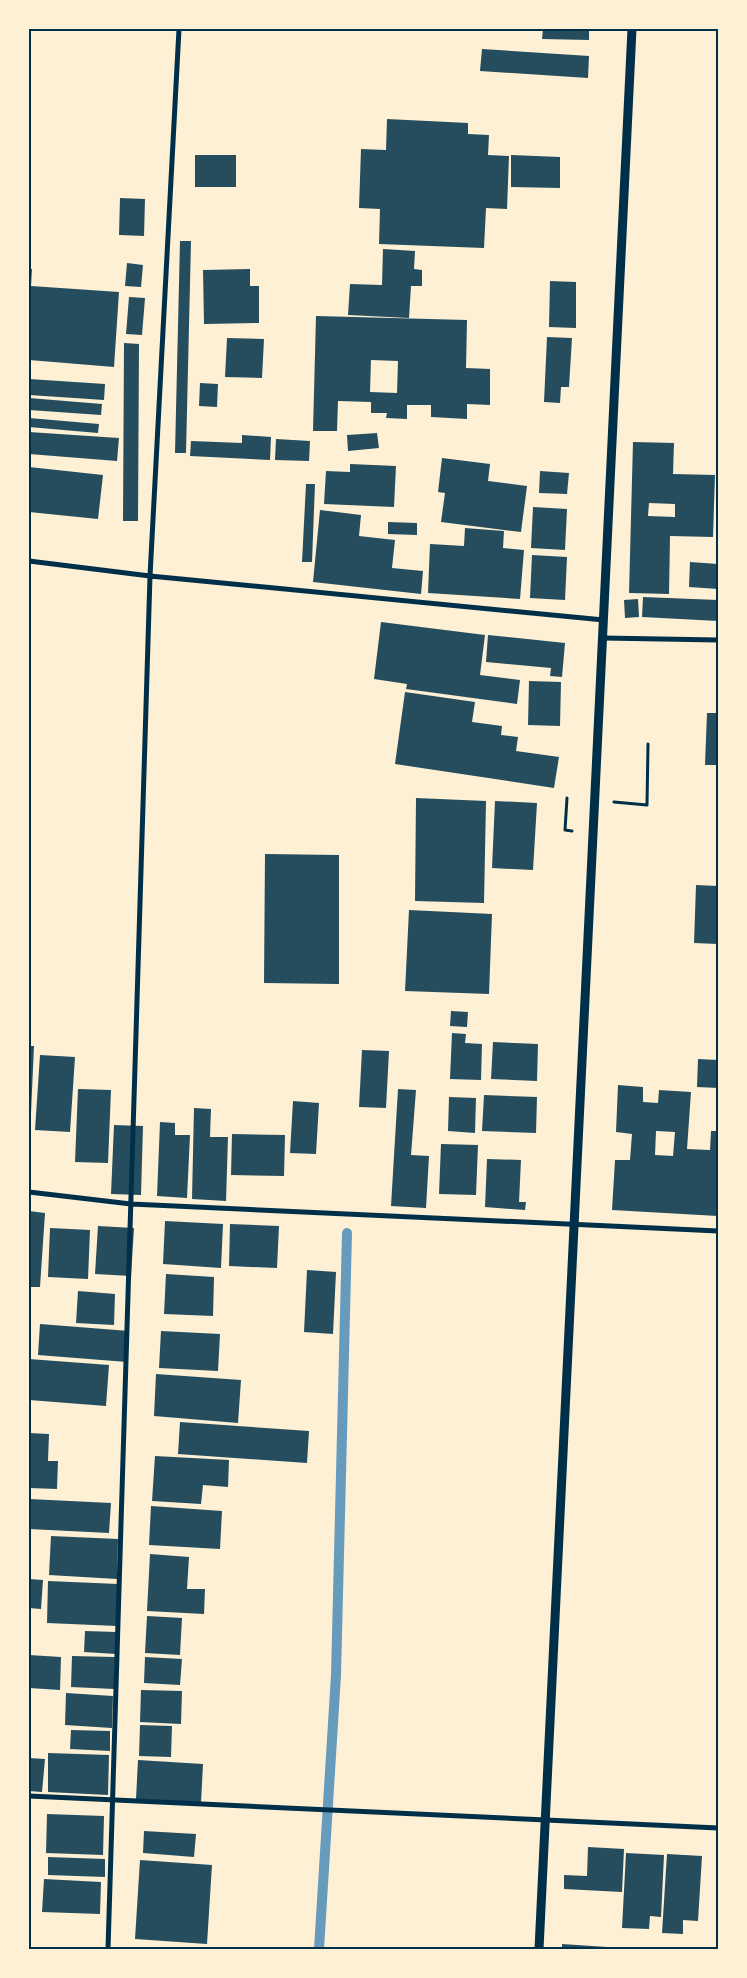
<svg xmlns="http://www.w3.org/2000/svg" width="747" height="1978" viewBox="0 0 747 1978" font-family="'Roboto Condensed',sans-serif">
<rect width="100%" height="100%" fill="#fdf0d5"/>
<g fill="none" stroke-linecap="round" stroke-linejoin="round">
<path stroke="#669bbc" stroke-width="10" d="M319 1949 336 1675 347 1233"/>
</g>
<path fill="#264d5e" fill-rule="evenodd" d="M543 29H589V40L542 39Z
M482 49 589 56 588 78 480 71Z
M387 119 468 123V134L489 135 488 155 509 156 507 209 486 208 484 248 379 244 380 209 359 208 361 149 386 150Z
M195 155H236V187H195Z
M511 155 560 157V188L511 187Z
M120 198 145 199 144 236 119 235Z
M180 241H191L186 453H175Z
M383 249 415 251 414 269 422 270V286H411L409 318 348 315 350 284 382 285Z
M127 263 143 265 141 287 125 286Z
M29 269H32L31 286 119 292 114 367 29 360Z
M250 269V286H259V323L204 324 203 270Z
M550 281 576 282V328L549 327Z
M129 297 145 298 142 335 126 334Z
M316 316 467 320 466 368 490 369V405L467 404V419L431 417V405H407V419L386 418 387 413H371V402L338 401 337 431H313ZM371 360 398 361 397 393 370 392Z
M547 337 572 338 569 387H561L560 403 544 402Z
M227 338 264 339 262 378 225 377Z
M124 343 139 344 138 521H123Z
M29 379 105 384 104 400 29 395Z
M200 383 218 384 217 407 199 406Z
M29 398 102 404 101 415 29 410Z
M29 418 99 424 98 433 29 427Z
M29 432 119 438 117 461 29 454Z
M377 433 379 448 348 451 347 435Z
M242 435 271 437 270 460 190 456 191 441 242 443Z
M276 439 310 441 309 461 275 460Z
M633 442 674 443 673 474 715 475 713 537 670 536 669 594 629 593ZM649 503 675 504V517L648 516Z
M442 458 490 464 488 481 527 486 521 532 441 522 445 493 438 492Z
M350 464 396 466 394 507 324 504 326 471 350 472Z
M29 467 103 475 98 519 29 512Z
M540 471 569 473 567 494 539 493Z
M306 484H315L312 562H302Z
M533 507 567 509 565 550 531 548Z
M320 510 361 515 359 536 395 540 392 568 423 571 421 594 313 582Z
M388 522 417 523V535L388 534Z
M465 528 504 531 503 548 524 550 520 599 428 593 430 544 464 546Z
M532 555 567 557 565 600 530 598Z
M690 562 718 564V589L689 587Z
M643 597 718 600V621L642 617Z
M638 599 639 617 625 618 624 600Z
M381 622 485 635 480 675 520 680 517 704 406 689 407 684 374 679Z
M488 635 565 643 562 677 550 676 551 668 486 662Z
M529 681 561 682 560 726 528 725Z
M405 692 475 702 472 722 502 726 501 735 518 737 516 751 559 757 554 788 395 764Z
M707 713H718V765H705Z
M416 798 486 801 484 903 415 901Z
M495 801 537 803 533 870 492 868Z
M265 854 339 855V984L264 983Z
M696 885 718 886V944L694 943Z
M409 910 492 914 489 994 405 991Z
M451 1011 468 1012 467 1027 450 1026Z
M452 1033 466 1034 465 1043 482 1044 481 1080 450 1079Z
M493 1042 538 1044 537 1081 491 1079Z
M29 1046H34L31 1113H29Z
M362 1050 389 1051 386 1108 359 1107Z
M40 1055 75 1057 70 1132 35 1130Z
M698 1059 718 1060V1088L697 1087Z
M618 1085 643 1087V1102L658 1103 659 1090 691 1092 687 1149 710 1150 711 1131H718V1216L612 1210 615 1160H630L632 1134 616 1132ZM656 1131 675 1132 673 1156 655 1155Z
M78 1089 111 1090 108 1163 75 1162Z
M398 1089 416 1090 411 1155 429 1156 426 1208 391 1206Z
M484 1095 537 1097 536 1133 482 1131Z
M449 1097 476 1098 475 1133 448 1131Z
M293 1101 319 1103 316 1154 290 1153Z
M194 1108 211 1109 210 1137H228L226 1201 192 1199Z
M160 1122 175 1123V1135H190L187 1198 157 1196Z
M114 1125 143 1126 141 1195 111 1194Z
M232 1134 285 1135 284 1176 231 1175Z
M441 1144 478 1145 476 1195 439 1194Z
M487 1159 521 1160 519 1202H526L525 1210 485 1207Z
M29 1211 45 1213 40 1287H29Z
M165 1221 223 1224 221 1268 163 1264Z
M230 1224 279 1226 277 1268 229 1266Z
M98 1226 134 1228 131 1276 95 1274Z
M50 1228 90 1230 88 1279 48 1277Z
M307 1270 336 1272 333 1334 304 1332Z
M166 1274 214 1277 213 1316 164 1314Z
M78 1291 115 1294 114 1325 76 1323Z
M40 1324 129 1331 127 1362 38 1355Z
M161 1331 220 1334 218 1371 159 1368Z
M29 1359 109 1365 106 1406 29 1400Z
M156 1374 241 1380 238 1423 154 1416Z
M180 1422 309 1431 307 1463 178 1454Z
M29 1433 49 1434 48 1461H58L57 1489 29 1488Z
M155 1456 229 1460 228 1487 203 1485 201 1504 152 1501Z
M29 1499 111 1503 109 1533 29 1529Z
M151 1506 222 1511 220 1549 149 1545Z
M51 1536 118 1539 117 1579 49 1575Z
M150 1554 189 1557 187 1589H205L204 1614 147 1611Z
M29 1579 43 1580 41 1609 29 1608Z
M48 1581 118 1584 117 1626 47 1623Z
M147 1616 182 1618 180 1655 145 1653Z
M85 1631 117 1632 116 1654 84 1652Z
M29 1655 61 1657 60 1690 29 1688Z
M72 1656 115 1657 114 1689 71 1687Z
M145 1657 182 1659 180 1685 144 1683Z
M141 1690 182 1691 181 1724 140 1722Z
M66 1693 113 1696 112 1728 65 1725Z
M140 1725 172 1726 171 1757 139 1756Z
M71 1730 110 1731V1751L70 1749Z
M48 1753 109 1755 108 1795 48 1792Z
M29 1758 45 1759 42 1792 29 1791Z
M138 1760 203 1764 201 1803 136 1799Z
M47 1814 104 1816 103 1855 46 1853Z
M144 1831 196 1834 194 1857 143 1853Z
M588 1847 624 1849 622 1892 564 1889V1875L587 1876Z
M626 1853 664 1855 661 1917 650 1916 649 1929 622 1928Z
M667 1854 702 1856 698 1921 683 1920V1934L662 1933Z
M48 1857 105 1859V1877L48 1875Z
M140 1860 212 1865 207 1944 135 1939Z
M44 1879 101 1882 100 1914 42 1912Z
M562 1944 622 1948V1949H562Z"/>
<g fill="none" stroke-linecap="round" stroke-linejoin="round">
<path stroke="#003049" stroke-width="3" d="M567 798 565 830 572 831
M614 802 647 805 648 744"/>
<path stroke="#003049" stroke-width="5" d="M29 561 150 576 604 620
M603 638 718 640
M29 1192 131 1204 718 1231
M29 1796 718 1828
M108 1949 150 576 179 29"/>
<path stroke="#003049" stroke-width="9" d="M539 1949 632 29"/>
</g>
<rect width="747" height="1978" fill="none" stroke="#fdf0d5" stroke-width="60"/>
<rect x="30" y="30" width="687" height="1918" fill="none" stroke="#003049" stroke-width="2"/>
</svg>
